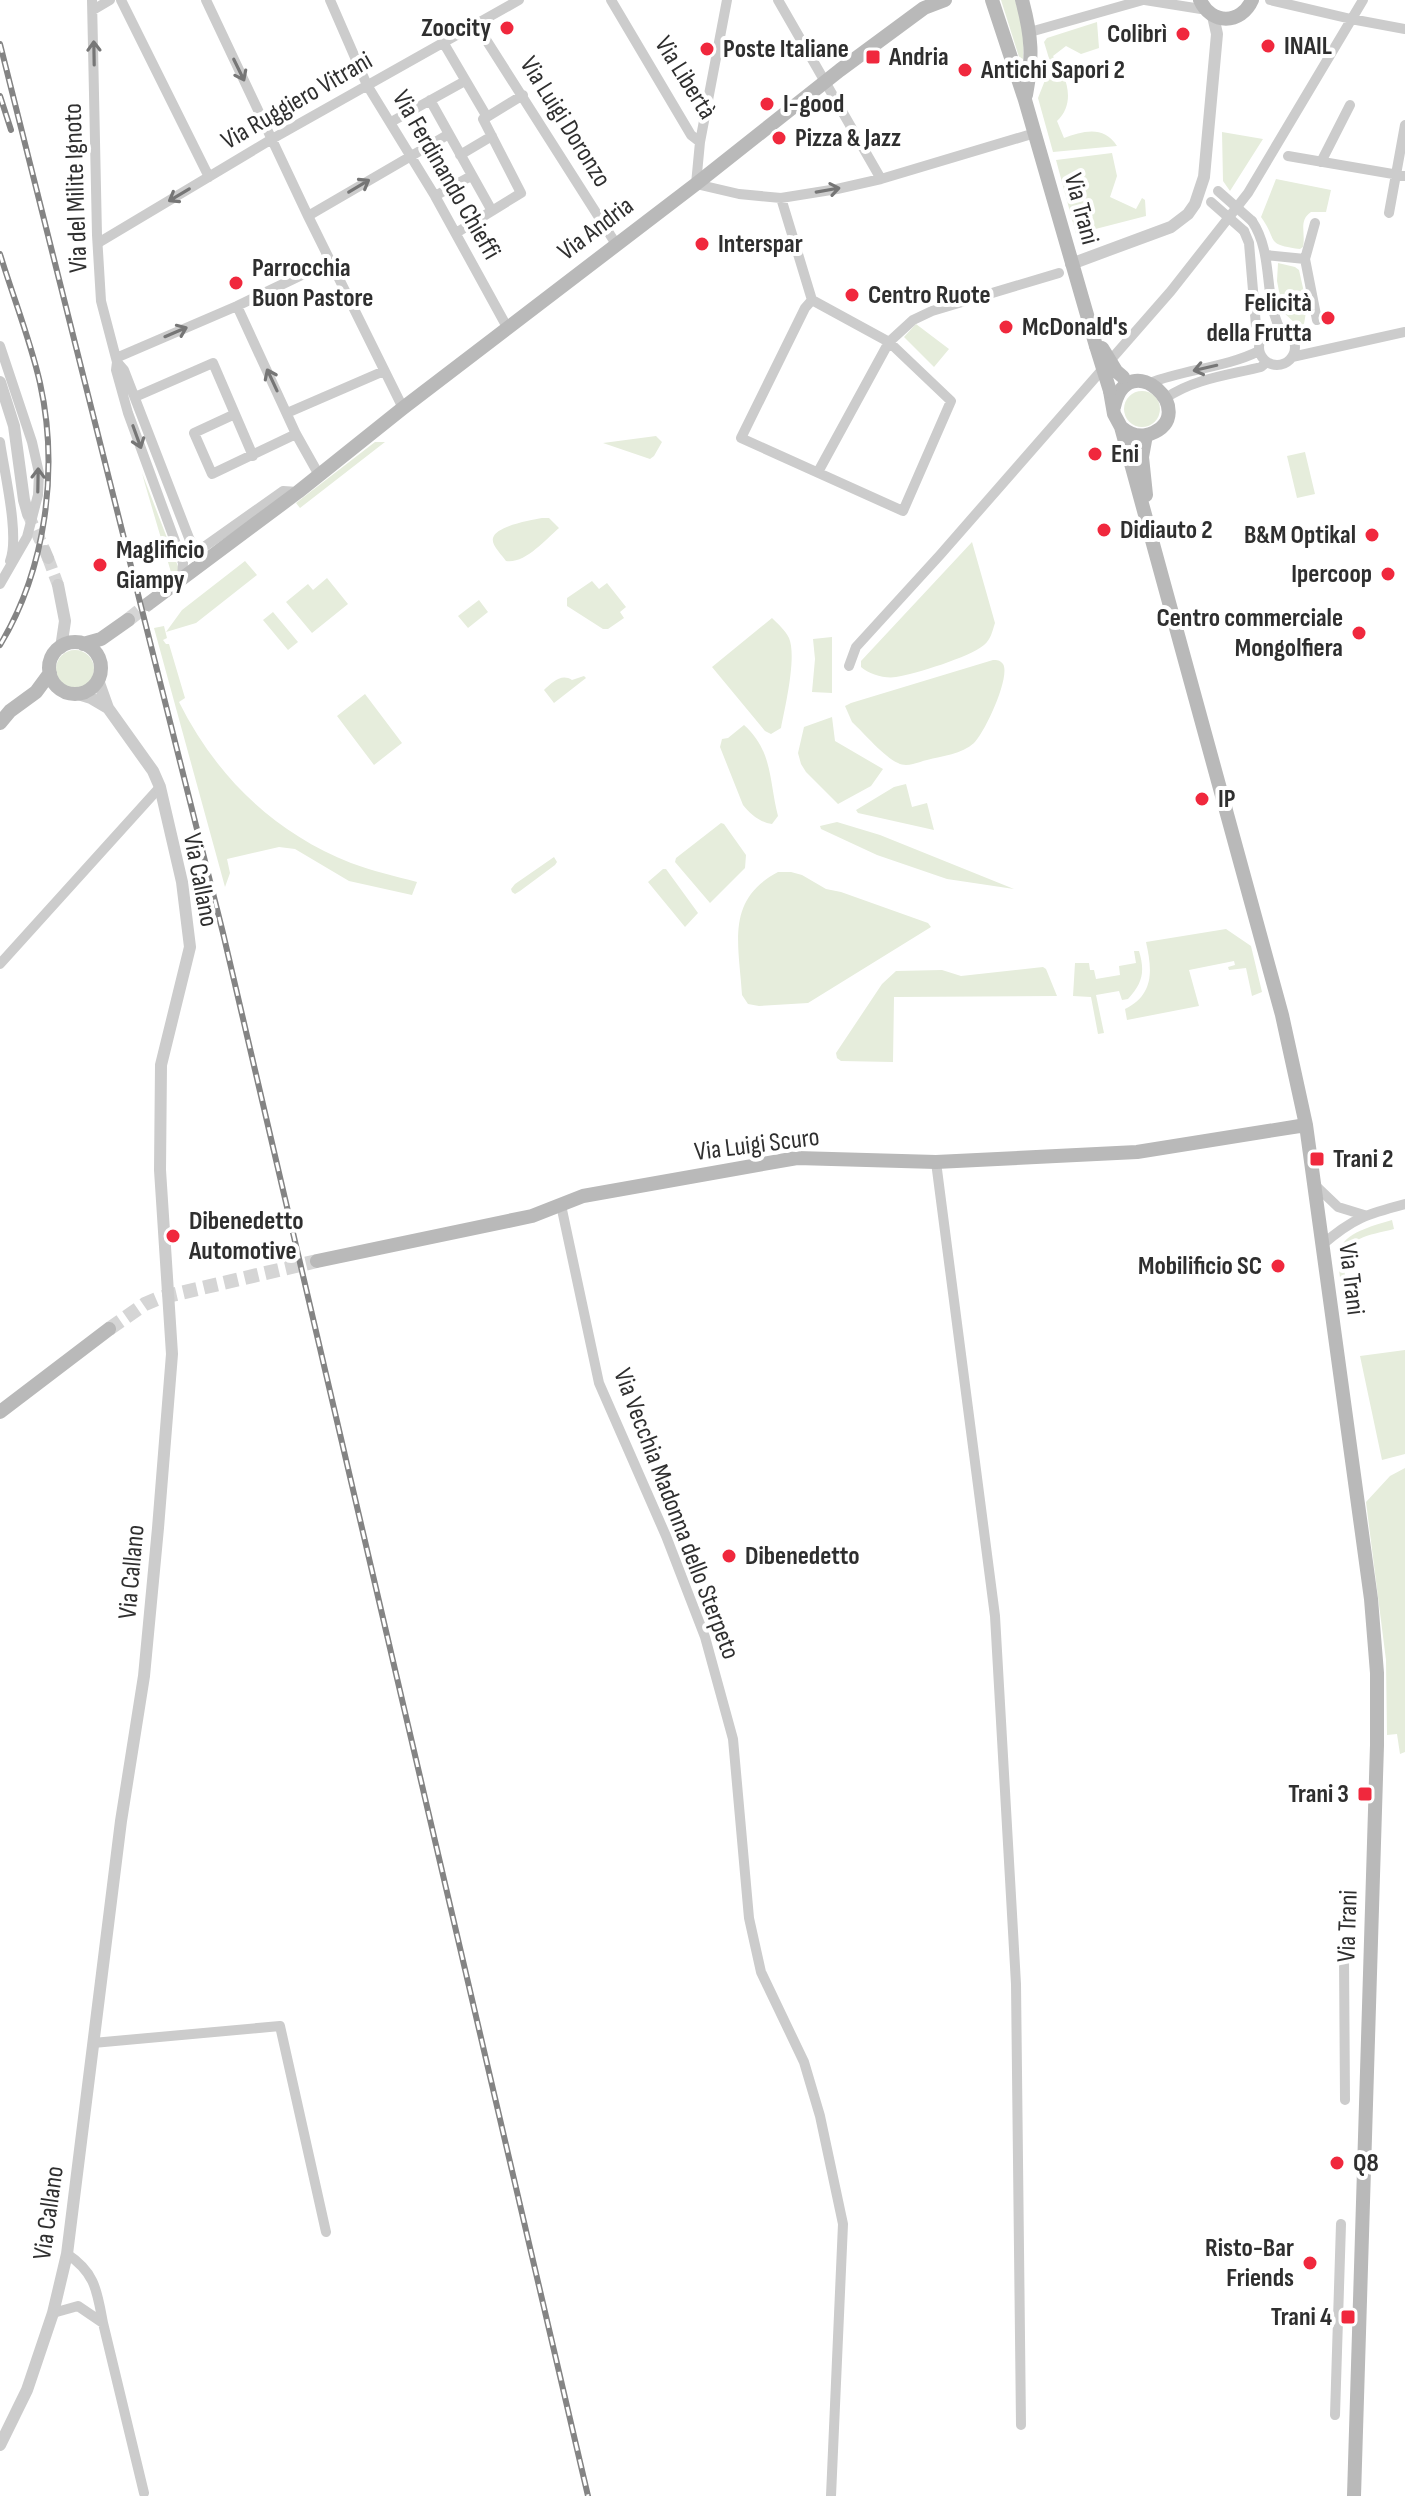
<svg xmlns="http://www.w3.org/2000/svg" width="1405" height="2496" viewBox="0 0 1405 2496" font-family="'Sofia Sans Condensed',sans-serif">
<rect width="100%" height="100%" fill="#fff"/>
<path fill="#e6eddc" d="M1001 0H1015L1024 30 1023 59 1019 57Z
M1097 22 1099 48 1081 54 1066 46 1053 56C1066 75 1077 102 1057 121L1064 138C1083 131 1104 125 1117 146L1053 152 1038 98 1051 65 1044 42 1047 38Z
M1222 132 1263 139 1230 191 1223 181Z
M1112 153 1117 176 1110 197 1136 209 1142 198 1145 200 1146 216 1076 234 1056 160Z
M1276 179 1331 190 1326 212H1311C1298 221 1306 233 1303 247L1300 249C1264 244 1279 242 1261 217Z
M1278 263 1295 267 1299 270 1307 306 1304 324 1298 326 1283 312 1277 281Z
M916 324 949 349 934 367 904 337Z
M1124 409a18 18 0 1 1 36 0a18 18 0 1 1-36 0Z
M656 436 662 442 654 456 650 459 603 443Z
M375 442H385L300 508 296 503Z
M1305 452 1315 494 1297 498 1287 456Z
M142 473 179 569 173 579 145 484Z
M542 518H549L559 528C545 540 525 564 506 561 502 555 491 545 493 538 496 526 531 520 542 518Z
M972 542 995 623C992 632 991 639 984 645 970 657 915 674 896 677 885 679 869 674 861 667V661Z
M245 561 257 575 196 623 166 632 182 610Z
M327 578 348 604 312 633 286 602 308 584 313 590Z
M592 581 599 589 607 583 626 607 620 612 624 618 608 629H603L567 606V598Z
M479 600 488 612 468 628 458 616Z
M273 612 298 642 288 650 263 620Z
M772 618C778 624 785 630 789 638 797 657 785 707 781 728L771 734 765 731 712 667Z
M164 626 167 638 163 640 166 644H169L185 698 179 702C216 776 273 832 351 863 372 871 395 876 417 882L412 895 349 881 295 849 279 847 227 859 230 873 225 887 154 628Z
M832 637V693L812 692 815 659 813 639Z
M56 669a19 19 0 1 1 38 0a19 19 0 1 1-38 0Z
M993 660C997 660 1000 660 1003 664 1011 677 984 734 974 743 962 754 942 756 927 760 918 762 907 768 898 763 884 757 864 733 852 722L845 706 851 703Z
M584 676 586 678 554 703 544 690C552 683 561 673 572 680Z
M365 694 402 743 374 765 337 716Z
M832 717 835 741 883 769 871 786 838 804 806 772 801 764 798 753 804 727Z
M744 725C773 751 769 781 778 816L772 824C761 823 750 814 743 805L720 747 722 739 728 738Z
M906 784 912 807 927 803 934 830 858 813 856 810 894 787Z
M837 822 880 835 1014 889 947 879 877 855 821 829 820 826Z
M721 823 724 824 746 855 745 868 710 903 675 862 676 858Z
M554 857 557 862 555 865 520 891 515 894 512 892 511 889 515 884Z
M663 869H666L698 913 685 927 648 882Z
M778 872H791L802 875 826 889 841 892 928 923 931 927 808 1003 759 1006 748 1004 742 995C739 944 725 900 778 872Z
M1226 929 1251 946 1262 992 1252 996 1246 968 1229 970 1228 967 1235 965 1234 961 1189 970 1199 1006 1127 1020 1125 1009C1155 994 1152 969 1146 942Z
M1134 951H1139C1145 971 1143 983 1128 999L1122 1000 1119 991 1096 995 1104 1033 1098 1034 1091 997 1073 996 1075 963H1089L1090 970H1094L1096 979 1120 975 1119 966 1136 963Z
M1043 967 1046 969 1057 996 894 997 893 1062 841 1061 837 1058 836 1053 882 984 896 971 942 970 961 976Z
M1392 1220 1394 1229C1366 1236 1338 1238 1345 1275 1347 1287 1349 1296 1345 1307 1335 1247 1328 1238 1392 1220Z
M1405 1350V1454L1382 1460 1360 1356Z
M1405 1468V1752L1400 1754 1397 1734 1387 1735 1386 1660 1366 1502 1390 1476Z"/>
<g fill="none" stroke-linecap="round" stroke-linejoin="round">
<path stroke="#d5d5d5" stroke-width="12" stroke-dasharray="12 6" stroke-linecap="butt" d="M28 514 45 551
M48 558 58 585"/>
<path stroke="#d5d5d5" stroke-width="14" stroke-dasharray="14 7" stroke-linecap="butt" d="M128 620 148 604
M109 1329 145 1304 159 1298 317 1261"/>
<path stroke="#ccc" stroke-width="10" d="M92 0 97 235 101 301 117 362 124 370 189 538 194 547 201 549 283 491 298 492
M121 0 209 177
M206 0 308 216 403 408
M330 0 367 85 435 196 507 327
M611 0 691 135 700 142 696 184 739 194 781 198 837 189 881 179 1035 133
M778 0 881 179
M1145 0 1201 9
M1270 0 1351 19 1405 29
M93 10 110 0
M476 24 616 244
M1030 32 1143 0
M443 42 487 117 523 95
M430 100 492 211
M391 122 465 81
M700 142 727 0
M460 155 492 136
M1288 156 1405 176
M1321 162 1350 105
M435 196 471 176
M781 198 812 300 889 342 951 401 903 511 741 438 805 308 812 300
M1389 213 1405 125
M308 216 449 134
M1252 221C1274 254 1263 295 1280 329
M1315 223 1305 259 1317 320
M1244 231 1249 243 1256 326 1262 336
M456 233 521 193 483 119 487 117
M98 243 272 139 519 0
M1266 255 1305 259
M237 306 296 434 319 475
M1259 347a18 18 0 1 1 36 0a18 18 0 1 1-36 0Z
M0 346 32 442 39 473 38 495 27 537 0 584
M1292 357 1405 332
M116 358 237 306 331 261
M117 362 116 370 128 413 183 563 182 578
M1150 383C1185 369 1225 368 1259 351
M135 397 213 363 253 456
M1166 398C1193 379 1229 375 1261 367L1267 362
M287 413 384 371
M235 414 194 433 212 474 296 434
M0 442C4 471 20 536 10 561
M818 472 889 342 913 320 932 311 1059 273
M849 666 856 647 940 555 1171 291 1248 193 1363 0
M0 964 160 787
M936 1162 995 1616 1016 1984 1021 2425
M1316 1186 1338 1207 1364 1215
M561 1205 599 1383 666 1536 705 1637 733 1739 749 1918 761 1972 804 2062 820 2116 843 2224 831 2496
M1322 1245C1353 1218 1367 1214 1405 1204
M1344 1957 1345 2100
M93 2043 280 2026 326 2232
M53 2313 78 2306 103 2323C97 2292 96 2273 67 2254
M103 2323 144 2493
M1335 2415 1341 2224"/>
<path stroke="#ccc" stroke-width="12" d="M1071 264 1171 227 1188 214 1195 204 1204 177 1217 34 1213 16
M0 382 14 426 24 500 28 514
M45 551 48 558
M58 585 65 621 61 648
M78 694 91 698 108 708
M0 2445 27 2390 53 2313 67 2254 121 1821 144 1676 158 1528 172 1354 160 1170 161 1065 190 947 182 882 160 787 153 771 108 708 98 680"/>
<path stroke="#b9b9b9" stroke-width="14" d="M992 0 1025 100 1096 346
M1022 0C1032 37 1033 57 1026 95
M1200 0C1211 25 1241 25 1252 0
M1110 391 1114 414 1121 427 1282 1015 1306 1125 1371 1599 1377 1673V1745L1354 2496
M1114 407C1128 343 1203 414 1150 434 1139 438 1129 434 1121 427
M1146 435 1142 457 1146 495
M148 604 298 492 403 408 696 184 840 70 924 8 945 0
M49 668a26 26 0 1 1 52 0a26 26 0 1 1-52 0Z
M83 644 101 639 128 620
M0 723 10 711 36 692 50 673
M317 1261 532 1216 583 1196 797 1158 936 1162 1137 1152 1306 1125
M0 1412 109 1329"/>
<defs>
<path id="rail" d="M0 44 223 933 588 2496
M0 96 11 130
M0 254C13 297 30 339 40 383 59 469 46 569 0 645"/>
</defs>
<use href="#rail" stroke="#848484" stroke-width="6"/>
<use href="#rail" stroke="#fff" stroke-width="3" stroke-dasharray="9" stroke-linecap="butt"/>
<path stroke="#ccc" stroke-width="10" d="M1218 191 1252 221
M1211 202 1244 231"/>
<path stroke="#b9b9b9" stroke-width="14" d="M1096 346 1110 391
M1102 348 1116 371 1123 377"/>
</g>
<defs><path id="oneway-shaft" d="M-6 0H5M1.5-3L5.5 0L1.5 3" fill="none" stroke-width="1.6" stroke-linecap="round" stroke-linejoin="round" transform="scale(2)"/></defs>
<g stroke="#767676">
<use href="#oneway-shaft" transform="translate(94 53) rotate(-91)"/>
<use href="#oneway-shaft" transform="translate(239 70) rotate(64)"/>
<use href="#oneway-shaft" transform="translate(359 186) rotate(-31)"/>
<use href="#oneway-shaft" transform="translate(828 190) rotate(-10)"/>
<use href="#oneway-shaft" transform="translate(179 195) rotate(149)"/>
<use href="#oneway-shaft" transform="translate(176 332) rotate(-23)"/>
<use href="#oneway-shaft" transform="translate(1205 368) rotate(167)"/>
<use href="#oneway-shaft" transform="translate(272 380) rotate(-115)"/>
<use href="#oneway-shaft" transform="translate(137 437) rotate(70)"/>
<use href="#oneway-shaft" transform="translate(38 480) rotate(-89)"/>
</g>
<g fill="#f0283d" stroke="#fff" stroke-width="3">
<circle cx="507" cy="28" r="8"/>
<circle cx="1183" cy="34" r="8"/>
<circle cx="1268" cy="46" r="8"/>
<circle cx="707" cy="49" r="8"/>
<rect x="865" y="49" width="16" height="16" rx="4"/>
<circle cx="965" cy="70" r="8"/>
<circle cx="767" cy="104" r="8"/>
<circle cx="779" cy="138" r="8"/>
<circle cx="702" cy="244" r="8"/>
<circle cx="236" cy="283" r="8"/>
<circle cx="852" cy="295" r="8"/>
<circle cx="1328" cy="318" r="8"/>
<circle cx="1006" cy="327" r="8"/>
<circle cx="1095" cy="454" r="8"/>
<circle cx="1104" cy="530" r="8"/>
<circle cx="1372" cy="535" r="8"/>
<circle cx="100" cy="565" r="8"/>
<circle cx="1388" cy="574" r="8"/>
<circle cx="1359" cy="633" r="8"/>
<circle cx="1202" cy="799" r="8"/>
<rect x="1309" y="1151" width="16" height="16" rx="4"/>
<circle cx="173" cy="1236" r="8"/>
<circle cx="1278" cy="1266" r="8"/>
<circle cx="729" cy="1556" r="8"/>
<rect x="1357" y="1786" width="16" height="16" rx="4"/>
<circle cx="1337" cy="2163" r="8"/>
<circle cx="1310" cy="2263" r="8"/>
<rect x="1340" y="2309" width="16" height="16" rx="4"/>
</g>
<g text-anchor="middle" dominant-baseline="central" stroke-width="8" stroke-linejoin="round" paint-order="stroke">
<g font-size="26" font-weight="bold" fill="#2f2f2f" stroke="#fff" text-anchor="start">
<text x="491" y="28" text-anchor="end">Zoocity</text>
<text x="1167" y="34" text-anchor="end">Colibrì</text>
<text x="1284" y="46">INAIL</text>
<text x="723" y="49">Poste Italiane</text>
<text x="889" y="57">Andria</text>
<text x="981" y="70">Antichi Sapori 2</text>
<text x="783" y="104">I-good</text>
<text x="795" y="138">Pizza &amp; Jazz</text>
<text x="718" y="244">Interspar</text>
<text x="252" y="268">Parrocchia<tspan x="252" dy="30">Buon Pastore</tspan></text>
<text x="868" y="295">Centro Ruote</text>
<text x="1312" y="303" text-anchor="end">Felicità<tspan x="1312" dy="30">della Frutta</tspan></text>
<text x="1022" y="327">McDonald's</text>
<text x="1111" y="454">Eni</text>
<text x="1120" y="530">Didiauto 2</text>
<text x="1356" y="535" text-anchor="end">B&amp;M Optikal</text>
<text x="116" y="550">Maglificio<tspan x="116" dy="30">Giampy</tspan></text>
<text x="1372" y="574" text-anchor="end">Ipercoop</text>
<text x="1343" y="618" text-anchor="end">Centro commerciale<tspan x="1343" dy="30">Mongolfiera</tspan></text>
<text x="1218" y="799">IP</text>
<text x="1333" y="1159">Trani 2</text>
<text x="189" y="1221">Dibenedetto<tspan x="189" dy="30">Automotive</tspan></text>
<text x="1262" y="1266" text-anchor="end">Mobilificio SC</text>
<text x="745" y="1556">Dibenedetto</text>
<text x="1349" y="1794" text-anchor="end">Trani 3</text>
<text x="1353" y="2163">Q8</text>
<text x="1294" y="2248" text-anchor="end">Risto-Bar<tspan x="1294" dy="30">Friends</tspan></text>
<text x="1332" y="2317" text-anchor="end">Trani 4</text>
</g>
<g font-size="26" fill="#2f2f2f" stroke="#fff">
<text transform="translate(685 78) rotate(58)">Via Libertà</text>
<text transform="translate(297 101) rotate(-30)">Via Ruggiero Vitrani</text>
<text transform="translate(565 122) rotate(58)">Via Luigi Doronzo</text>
<text transform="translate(446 175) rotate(60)">Via Ferdinando Chieffi</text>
<text transform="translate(76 188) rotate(-92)">Via del Milite Ignoto</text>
<text transform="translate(1081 209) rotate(75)">Via Trani</text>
<text transform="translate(596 229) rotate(-37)">Via Andria</text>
<text transform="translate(200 880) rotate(79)">Via Callano</text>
<text transform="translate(757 1145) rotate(-7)">Via Luigi Scuro</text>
<text transform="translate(1351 1279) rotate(83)">Via Trani</text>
<text transform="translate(676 1514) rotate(69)">Via Vecchia Madonna dello Sterpeto</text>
<text transform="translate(132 1572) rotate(-85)">Via Callano</text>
<text transform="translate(1348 1926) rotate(-88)">Via Trani</text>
<text transform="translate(49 2213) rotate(-82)">Via Callano</text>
</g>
</g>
</svg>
